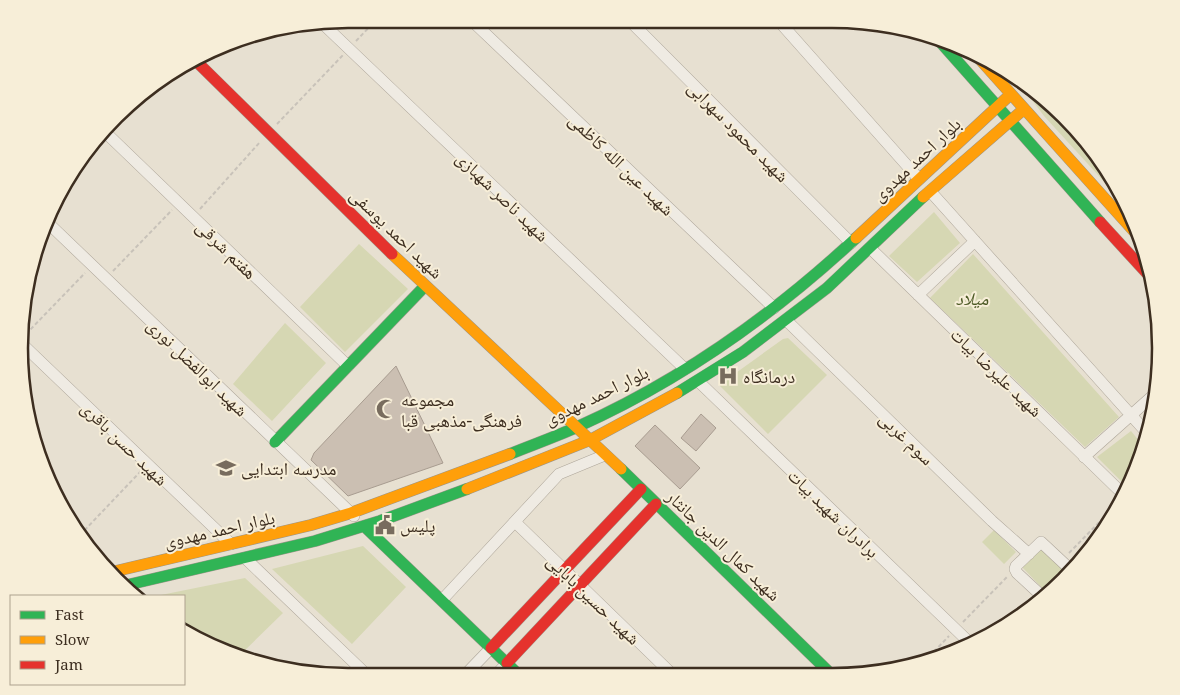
<svg xmlns="http://www.w3.org/2000/svg" width="1180" height="695" viewBox="0 0 1180 695" font-family="'Noto Serif','Noto Naskh Arabic',serif">
<rect width="100%" height="100%" fill="#e7e0d1"/>
<path fill="#d6d7b3" d="M1012 73 1065 115 1106 165 1130 210 1044 116Z
M934 212 960 243 917 282 889 256Z
M359 244 408 289 345 352 300 307Z
M973 254 1119 417 1085 447 930 298Z
M285 323 326 363 272 421 233 384Z
M788 338 827 375 768 434 719 385 783 339Z
M1131 431 1144 447 1136 474 1128 488 1097 457Z
M994 530 1016 552 1004 564 982 542Z
M363 546 406 587 352 644 272 569Z
M1041 547 1065 571 1045 591 1022 567Z
M245 578 283 613 238 657 184 630V596H156Z"/>
<path fill="#cbbfb2" stroke="#a89c90" d="M396 366 443 463 348 496 311 460 314 453Z
M701 414 716 428 696 451 681 438Z
M655 425 700 468 680 489 635 446Z"/>
<g fill="none" stroke-linecap="round" stroke-linejoin="round">
<defs>
<path id="street" d="M470 19 774 308
M628 19 851 243
M777 19 919 179
M322 23 685 369
M105 132 348 366
M930 191 1148 434
M46 221 354 516
M870 248 1124 495
M918 295 975 241
M786 320 992 521 1029 554
M20 342 231 544
M698 381 971 644
M1084 457 1157 392
M515 522 674 676
M245 558 368 676
M1044 598 1017 573 1015 569 1016 566 1041 542 1071 570
M442 600 559 474 605 455
M464 676 491 648
M495 676 507 663"/>
<path id="fast" d="M935 36 1100 222
M677 393 743 352 827 288 923 197
M275 442 425 286
M510 454C532 445 555 437 577 427 680 381 773 315 856 238
M621 469 833 676
M364 526 520 676
M127 585 315 541 380 521 467 489"/>
<path id="slow" d="M977 56 1141 239
M923 197 1024 109
M856 238 1011 94
M392 254 621 469
M467 489 590 440 677 393
M112 572 311 525 351 513 510 454"/>
<path id="jam" d="M196 61 392 254
M1100 222 1154 281
M491 648 641 489
M507 663 656 504"/>
</defs>
<use href="#street" stroke="#ada599" stroke-width="12"/>
<use href="#fast" stroke="#9c958a" stroke-width="12"/>
<use href="#slow" stroke="#9c958a" stroke-width="12"/>
<use href="#jam" stroke="#9c958a" stroke-width="12"/>
<path stroke="#c8c2b9" stroke-width="2" stroke-dasharray="4 2.5" stroke-linecap="butt" d="M356 41 377 19
M277 124 343 55
M200 209 260 142
M113 271 172 210
M26 334 85 273
M80 535 141 471
M1069 553 1118 503
M963 622 1007 577
M925 661 949 636"/>
<use href="#street" stroke="#efebe3" stroke-width="11"/>
<use href="#fast" stroke="#30b455" stroke-width="11"/>
<use href="#slow" stroke="#ff9f0a" stroke-width="11"/>
<use href="#jam" stroke="#e5322d" stroke-width="11"/>
</g>
<defs>
<symbol id="hospital-bare" viewBox="-9 -9 18 18"><path d="M-5-5h3v3.5h4V-5h3V5h-3V1.5h-4V5h-3Z" fill="#786c5e" stroke="#f7eed8" stroke-width="2.5" paint-order="stroke"/></symbol>
<symbol id="mosque-bare" viewBox="-9 -9 18 18"><path d="M3.5-4.9A6 6 0 1 0 3.5 4.9A5 5 0 1 1 3.5-4.9Z" fill="#786c5e" stroke="#f7eed8" stroke-width="2.5" paint-order="stroke"/></symbol>
<symbol id="school-bare" viewBox="-9 -9 18 18"><path d="M0-5L7-2L0 1L-7-2ZM-4 1L0 2.5L4 1V4Q0 6-4 4Z" fill="#786c5e" stroke="#f7eed8" stroke-width="2.5" paint-order="stroke"/></symbol>
<symbol id="civic-bare" viewBox="-9 -9 18 18"><path d="M-.6-6.5H3V-4.5H.6V-3L4-1V1h2V6H-6V1h2V-1L-.6-3ZM-1.2 2.5V6h2.4V2.5Z" fill="#786c5e" stroke="#f7eed8" stroke-width="2.5" paint-order="stroke"/></symbol>
</defs>
<g fill-rule="evenodd">
<use href="#hospital-bare" x="714" y="362" width="28" height="28"/>
<use href="#mosque-bare" x="372" y="395" width="28" height="28"/>
<use href="#school-bare" x="212" y="454" width="28" height="28"/>
<use href="#civic-bare" x="371" y="511" width="28" height="28"/>
</g>
<g text-anchor="middle" dominant-baseline="central" stroke-width="4" stroke-linejoin="round" paint-order="stroke">
<g font-size="18" fill="#3d2e20" stroke="#f7eed8">
<text transform="translate(739 131) rotate(45)">شهید محمود سهرابی</text>
<text transform="translate(916 159) rotate(-43)">بلوار احمد مهدوی</text>
<text transform="translate(622 164) rotate(44)">شهید عین الله کاظمی</text>
<text transform="translate(503 196) rotate(44)">شهید ناصر شهبازی</text>
<text transform="translate(397 233) rotate(44)">شهید احمد یوسفی</text>
<text transform="translate(227 249) rotate(44)">هفتم شرقی</text>
<text transform="translate(198 367) rotate(44)">شهید ابوالفضل نوری</text>
<text transform="translate(997 372) rotate(44)">شهید علیرضا بیات</text>
<text transform="translate(596 395) rotate(-26)">بلوار احمد مهدوی</text>
<text transform="translate(907 438) rotate(44)">سوم غربی</text>
<text transform="translate(125 443) rotate(44)">شهید حسن باقری</text>
<text transform="translate(834 513) rotate(44)">برادران شهید بیات</text>
<text transform="translate(219 529) rotate(-13)">بلوار احمد مهدوی</text>
<text transform="translate(724 545) rotate(44)">شهید کمال الدین جانثار</text>
<text transform="translate(594 599) rotate(44)">شهید حسین بابایی</text>
</g>
<g font-size="18" font-style="italic" fill="#4d5a26" stroke="#f7eed8">
<text x="972" y="298">میلاد</text>
</g>
<g font-size="18" fill="#3d2e20" stroke="#f7eed8" text-anchor="start">
<text x="743" y="376">درمانگاه</text>
<text x="401" y="399">مجموعه<tspan x="401" dy="21">فرهنگی-مذهبی قبا</tspan></text>
<text x="241" y="468">مدرسه ابتدایی</text>
<text x="400" y="525">پلیس</text>
</g>
</g>
<path d="M0 0H1180V695H0ZM348 28H832A320 320 0 0 1 1152 348V348A320 320 0 0 1 832 668H348A320 320 0 0 1 28 348V348A320 320 0 0 1 348 28Z" fill="#f7eed8" fill-rule="evenodd"/>
<path fill="none" stroke="#3d2e20" stroke-width="2.5" d="M348 28H832A320 320 0 0 1 1152 348V348A320 320 0 0 1 832 668H348A320 320 0 0 1 28 348V348A320 320 0 0 1 348 28Z"/>
<rect x="10" y="595" width="175" height="90" fill="#f7eed8" stroke="#ada18e"/>
<rect x="20" y="611" width="25" height="8" fill="#30b455" stroke="#ada18e"/>
<text x="55" y="620" font-size="15" fill="#3d2e20">Fast</text>
<rect x="20" y="636" width="25" height="8" fill="#ff9f0a" stroke="#ada18e"/>
<text x="55" y="645" font-size="15" fill="#3d2e20">Slow</text>
<rect x="20" y="661" width="25" height="8" fill="#e5322d" stroke="#ada18e"/>
<text x="55" y="670" font-size="15" fill="#3d2e20">Jam</text>
</svg>
